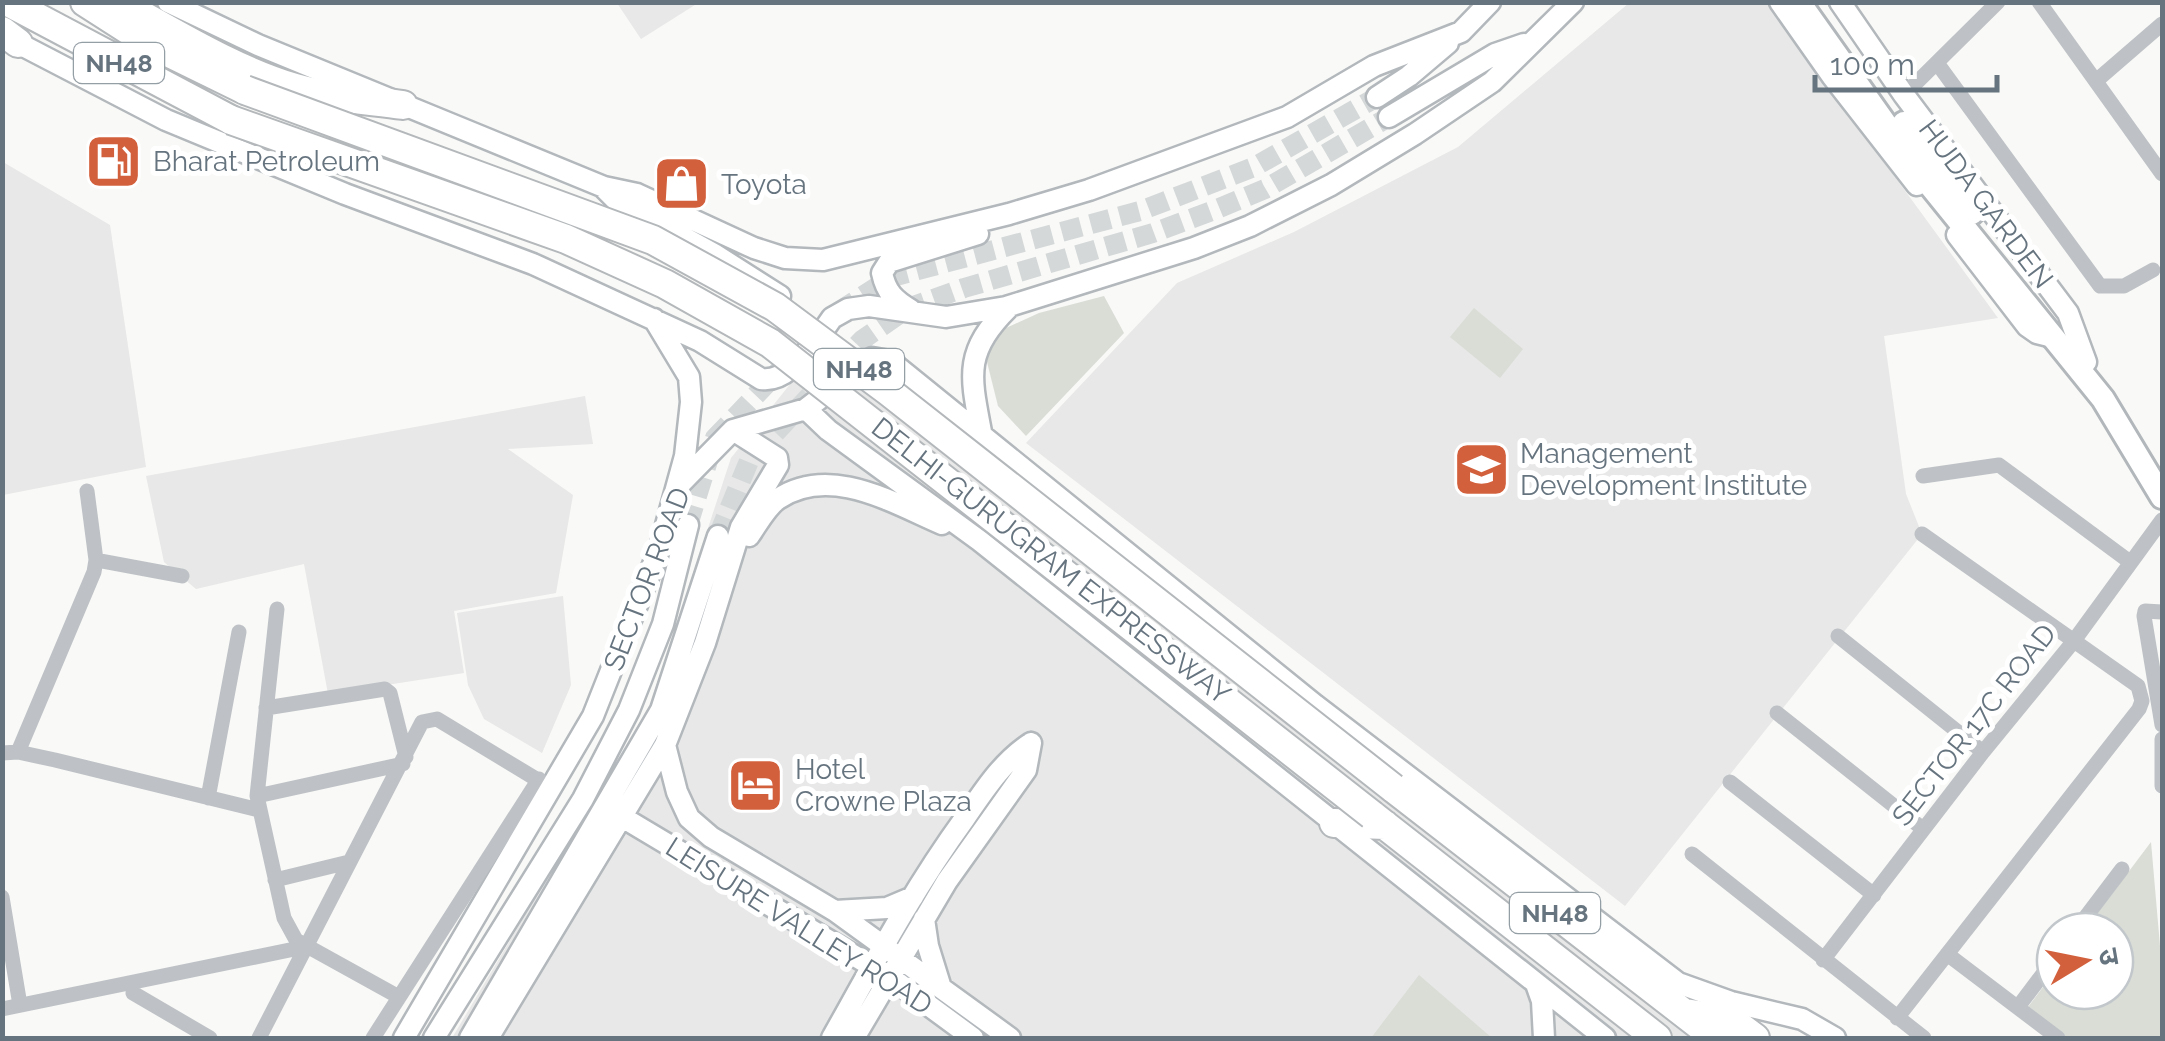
<svg xmlns="http://www.w3.org/2000/svg" width="2165" height="1041" viewBox="0 0 2165 1041" font-family="Raleway,'Noto Sans Devanagari',sans-serif">
<rect width="100%" height="100%" fill="#f9f9f7"/>
<path fill="#e7e8e7" d="M617 3H698L641 39Z
M1629 3H1768L1998 318 1884 336 1906 494 1922 534 1625 906 1026 443 1177 283 1294 232 1458 147Z
M3 162 110 225 146 467 3 495Z
M815 353 1124 591 1691 1038H452L650 705 731 458Z
M585 396 593 444 508 449 573 495 556 593 454 611 464 673 328 694 304 564 196 589 164 562 146 476Z
M563 596 571 685 542 753 484 719 468 685 457 613Z"/>
<path fill="#d9ddd6" d="M1104 296 1124 333 1026 436 998 406 986 358 995 333 1039 313Z
M1474 308 1523 349 1500 378 1450 337Z
M2151 842 2162 969V1038H2061L2025 1011 2055 971V991H2115V931H2084Z
M1419 975 1492 1038H1371Z"/>
<g fill="none" stroke-linecap="round" stroke-linejoin="round">
<path stroke="#d4d8d9" stroke-width="20" stroke-dasharray="20 10" stroke-linecap="butt" d="M838 312 892 277 1140 211 1254 167 1377 97
M688 525 715 438 779 371
M718 536 749 461 862 340 908 308 964 288 1153 233 1212 211 1265 189 1389 117"/>
<defs>
<path id="secondary" d="M168 2 258 45 604 187 637 194 754 248 785 258 823 260 1009 214 1089 190 1287 117 1374 66 1461 32 1490 2
M1780 2 1832 76 1917 185
M1840 2 1904 95 2068 313 2086 362
M8 38 166 120 345 194 533 264 700 341 761 379C788 383 807 350 823 331
M1377 97 1409 76 1448 43
M1389 117 1495 54 1524 44
M605 189 616 200 714 254 780 296
M1957 235 2027 326 2037 333 2053 337
M911 310C894 300 886 292 882 273L889 262 978 234
M825 328 832 318 848 309 869 306 946 317 1006 307 1194 248 1250 226 1331 185 1415 134 1492 82 1573 2
M806 409 828 430 980 541 1605 1038
M733 430 806 409 872 358 890 361 1315 705 1678 983 1731 1002 1802 1019 1835 1038
M982 437C971 378 962 353 1008 308
M679 485 733 430
M749 536C757 525 766 507 778 499 830 464 893 503 942 524
M665 745 677 792 689 818 711 837 835 911 1010 1038
M622 817 890 977 973 1038
M835 911 887 908 913 897
M924 919 928 946 941 988
M1536 984 1542 1001 1544 1038
M404 1038 593 716 660 547 685 456 691 402 689 377 654 319
M434 1038 583 799 629 710 663 624 688 525
M470 1038 661 710 718 536
M488 1038 665 745 705 643 741 527 778 465 777 458 733 430
M832 1038C874 963 914 888 965 818 985 789 1002 762 1031 743
M854 1038 947 881 1026 770 1031 743"/>
<path id="primary" d="M1799 2 1921 174 2103 399 2162 497
M1904 123 1972 213"/>
<path id="highway" d="M8 2 231 120
M85 2 149 43 245 90
M118 2C175 33 232 69 295 88 330 98 367 100 403 105
M2 31 18 43
M1393 788 1716 1038
M1372 815 1657 1038
M1334 823 1385 825
M1685 1013 1731 1020 1755 1038"/>
</defs>
<use href="#secondary" stroke="#b3b8bd" stroke-width="25"/>
<use href="#primary" stroke="#b2b7bb" stroke-width="28"/>
<use href="#highway" stroke="#b4b8bb" stroke-width="32"/>
<path stroke="#bec2c6" stroke-width="15" d="M2039 2 2162 174
M1937 63 2100 286H2124L2153 270
M2096 81 2162 24
M1904 95 1998 2
M1923 476 1999 465 2130 562
M96 560 182 576
M277 609 257 796 284 918 296 940 399 997
M2162 612 2145 611 2144 616 2162 725
M1838 636 1983 752
M266 708 385 689 390 693 406 757
M1777 713 1923 829
M2162 739V786
M18 752 94 572 96 560 87 491
M2 753 18 752 55 760 259 810
M1730 782 1874 895
M257 796 403 764
M208 798 239 632
M1692 854 1924 1038
M275 880 349 862
M2 897 20 1005
M2075 931 2122 869
M1947 954 2058 1038
M1823 960 1983 752 2073 642 2162 520
M133 993 210 1038
M2018 1007 2055 958
M2 1009 309 946
M1897 1018 2139 709 2142 701 2138 686 1922 534
M259 1038 422 722 437 719 551 788
M373 1038 539 779"/>
<use href="#secondary" stroke="#fff" stroke-width="20"/>
<use href="#primary" stroke="#fff" stroke-width="22"/>
<use href="#highway" stroke="#fff" stroke-width="28"/>
<defs>
<path id="highway-bridge" d="M245 90 653 240 775 307 888 391 1393 788
M231 120 566 239 665 284 770 343 1372 815"/>
</defs>
<use href="#highway-bridge" stroke="#b4b8bb" stroke-width="32" stroke-linecap="butt"/>
<use href="#highway-bridge" stroke="#fff" stroke-width="28"/>
</g>
<defs>
<symbol id="fuel-square" viewBox="-11 -11 22 22"><rect x="-9" y="-9" width="18" height="18" rx="4" fill="#d3603c" stroke="#fff"/><path d="M-5.5-6h7V0h2V4h1.3V-2.5L3-4.5l.8-.8L6-3V5H2.5V1h-1V6h-7ZM-4.2-4.7v3.2H.2V-4.7Z" fill="#fff"/></symbol>
<symbol id="shop-square" viewBox="-11 -11 22 22"><rect x="-9" y="-9" width="18" height="18" rx="4" fill="#d3603c" stroke="#fff"/><path d="M-5-2.5h2.3a2.7 3.5 0 0 1 5.4 0H5L5.5 6h-11ZM-1.5-2.5h3a1.5 2.3 0 0 0-3 0Z" fill="#fff"/></symbol>
<symbol id="university-square" viewBox="-11 -11 22 22"><rect x="-9" y="-9" width="18" height="18" rx="4" fill="#d3603c" stroke="#fff"/><path d="M0-5L7-2L0 1L-7-2ZM-4 1L0 2.5L4 1V4Q0 6-4 4Z" fill="#fff"/></symbol>
<symbol id="hotel-square" viewBox="-11 -11 22 22"><rect x="-9" y="-9" width="18" height="18" rx="4" fill="#d3603c" stroke="#fff"/><path d="M-6-4.5h1.5V1H6V5H4.5V3h-9V5H-6ZM-4 0a1.8 1.8 0 1 1 3.6 0ZM.5 0V-2.5h3Q6-2.5 6 0Z" fill="#fff"/></symbol>
</defs>
<g fill-rule="evenodd">
<use href="#fuel-square" x="82" y="130" width="63" height="63"/>
<use href="#shop-square" x="650" y="152" width="63" height="63"/>
<use href="#university-square" x="1450" y="438" width="63" height="63"/>
<use href="#hotel-square" x="724" y="754" width="63" height="63"/>
</g>
<g text-anchor="middle" dominant-baseline="central" stroke-width="10" stroke-linejoin="round" paint-order="stroke">
<g fill="#fff" stroke="#949ea5" stroke-width="2.5">
<rect x="74" y="43" width="90" height="40" rx="8"/>
<rect x="814" y="349" width="90" height="40" rx="8"/>
<rect x="1510" y="893" width="90" height="40" rx="8"/>
</g>
<g font-size="25" font-weight="bold" fill="#66747f">
<text x="119" y="63">NH48</text>
<text x="859" y="369">NH48</text>
<text x="1555" y="913">NH48</text>
</g>
<g font-size="28" fill="#66747f" stroke="#fff" text-anchor="start">
<text x="153" y="161">Bharat Petroleum</text>
<text x="721" y="184">Toyota</text>
<text x="1520" y="453">Management<tspan x="1520" dy="32">Development Institute</tspan></text>
<text x="795" y="769">Hotel<tspan x="795" dy="32">Crowne Plaza</tspan></text>
</g>
<g font-size="28" fill="#66747f" stroke="#fff">
<text transform="translate(1986 204) rotate(53)">HUDA GARDEN</text>
<text transform="translate(1051 561) rotate(38)">DELHI-GURUGRAM EXPRESSWAY</text>
<text transform="translate(647 579) rotate(-69)">SECTOR ROAD</text>
<text transform="translate(1974 725) rotate(-52)">SECTOR 17C ROAD</text>
<text transform="translate(799 926) rotate(32)">LEISURE VALLEY ROAD</text>
</g>
</g>
<rect width="2165" height="1041" fill="none" stroke="#66747f" stroke-width="10"/>
<g transform="translate(2085 961) rotate(80)"><circle r="48" fill="#ffffff" stroke="#c2c7cc" stroke-width="2.5"/>
<path d="M0-8L18 38L0 25L-18 38Z" fill="#d3603c"/>
<text y="-15" font-size="28" font-weight="bold" text-anchor="middle" fill="#66747f">उ</text>
</g>
<path d="M1815 75v15h182v-15" fill="none" stroke="#66747f" stroke-width="5"/>
<text x="1830" y="75" font-size="30" fill="#66747f" stroke="#ffffff" stroke-width="8" paint-order="stroke">100 m</text>
</svg>
